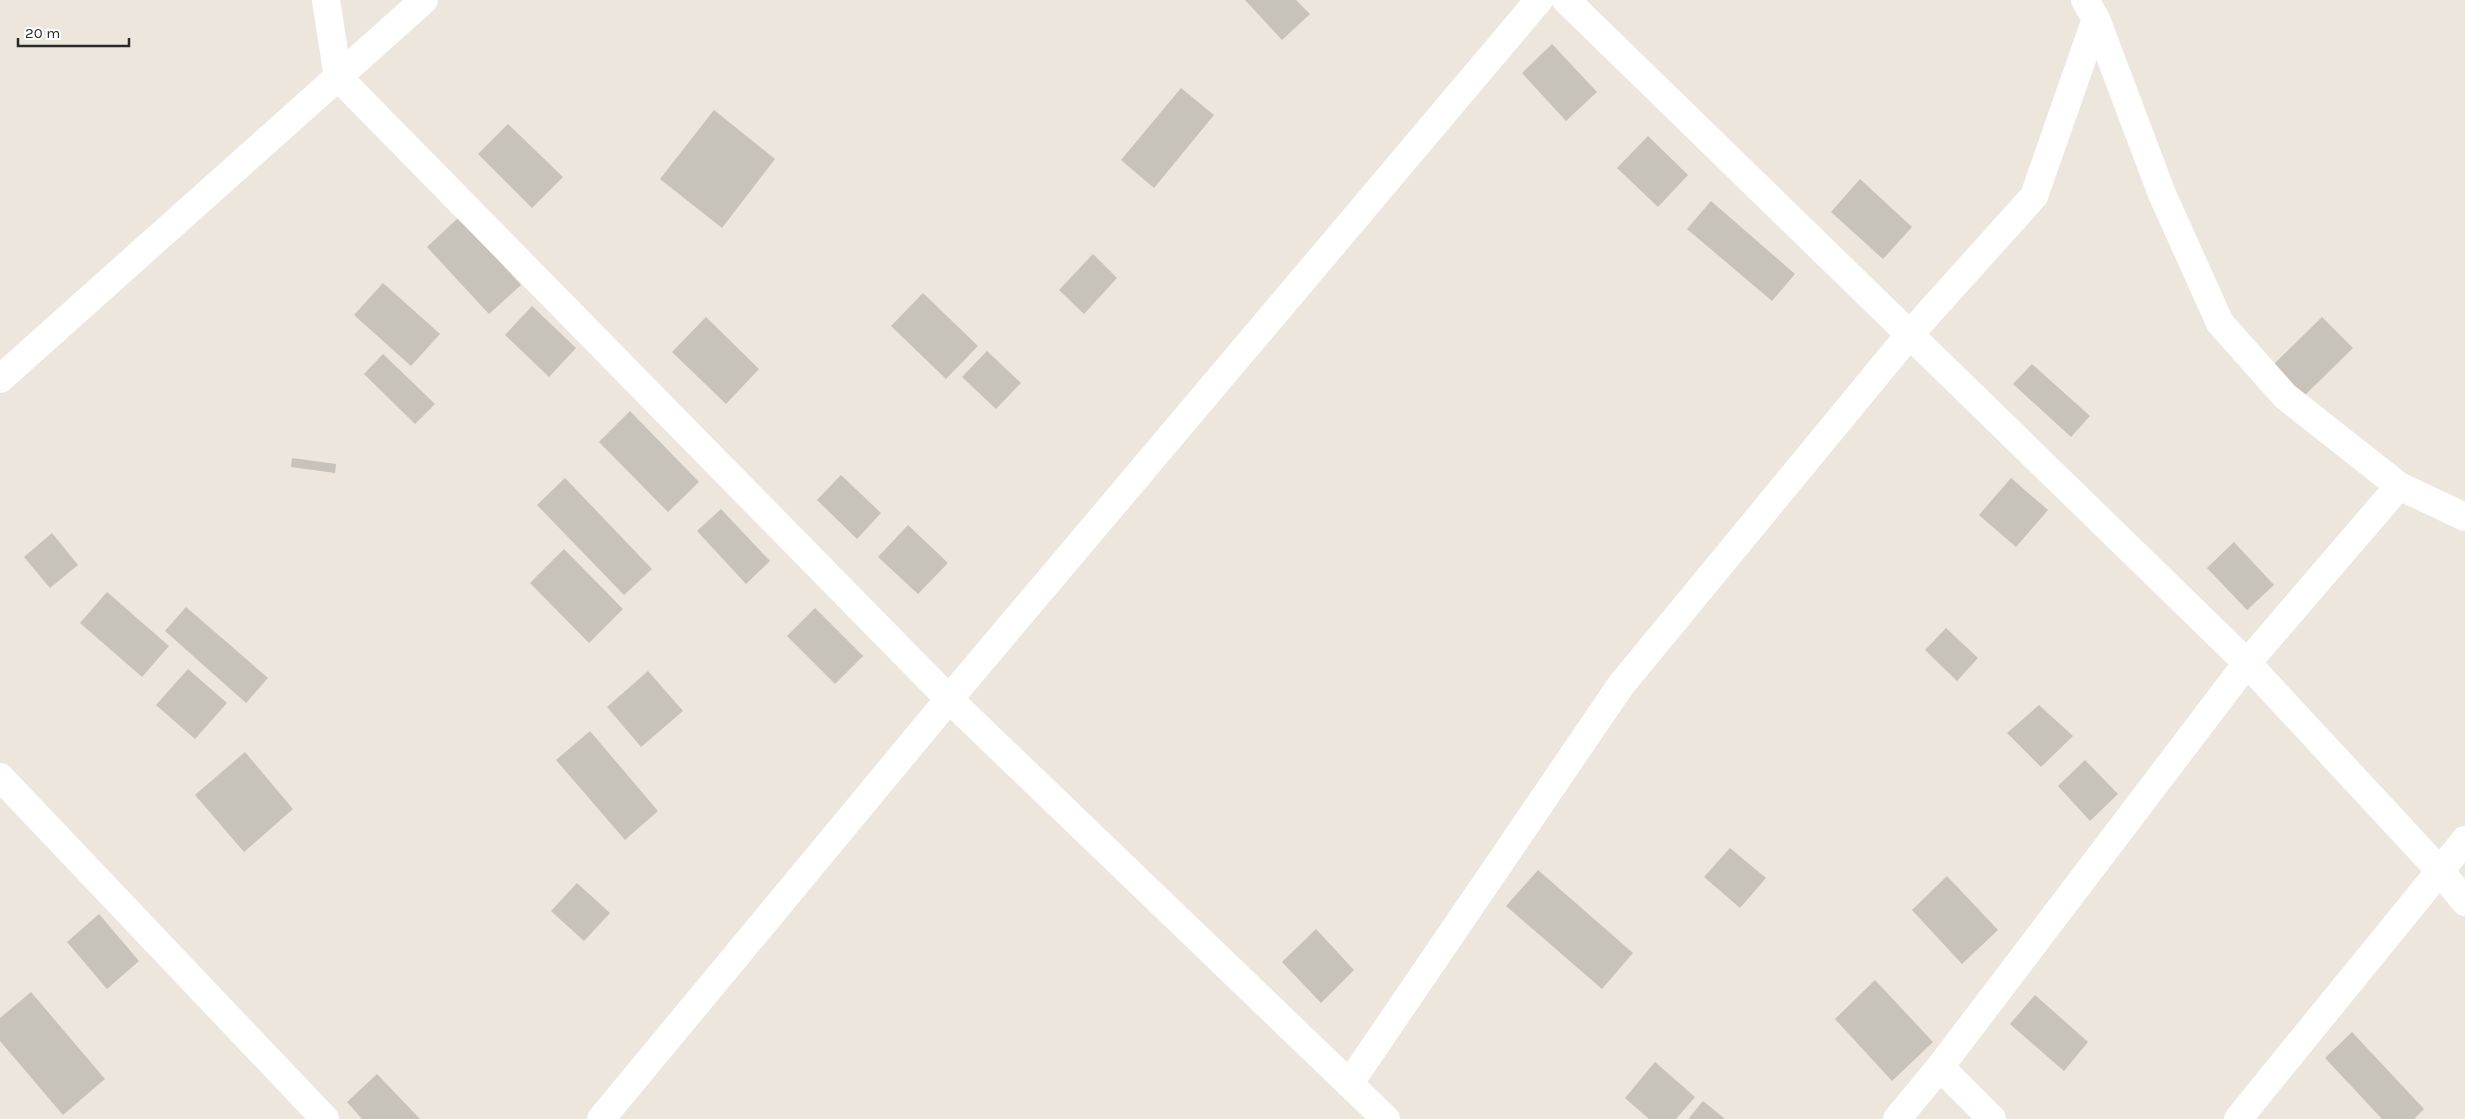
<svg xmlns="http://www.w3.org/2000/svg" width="2465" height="1119" font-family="Karla,sans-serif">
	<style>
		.building { fill: #c7c3bb }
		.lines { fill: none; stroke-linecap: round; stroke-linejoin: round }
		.minor { stroke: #fff; stroke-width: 28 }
	</style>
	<rect width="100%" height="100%" fill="#ece6dc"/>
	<path class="building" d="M 1245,0 L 1296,0 L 1310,14 L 1282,40 Z
		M 1552,44 L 1597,92 L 1566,121 L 1522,73 Z
		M 1181,88 L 1214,115 L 1154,188 L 1121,160 Z
		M 714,110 L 775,159 L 722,228 L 660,179 Z
		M 508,124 L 563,177 L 532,208 L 478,154 Z
		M 1648,136 L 1688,175 L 1658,207 L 1617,168 Z
		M 1860,179 L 1912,227 L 1883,259 L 1831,212 Z
		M 1711,201 L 1795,274 L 1772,301 L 1687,229 Z
		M 459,217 L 521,285 L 489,314 L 427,247 Z
		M 1093,254 L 1117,278 L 1084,314 L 1059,290 Z
		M 383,283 L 440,334 L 411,366 L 354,315 Z
		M 923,293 L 978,346 L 946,379 L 891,326 Z
		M 532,306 L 576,348 L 549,377 L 505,335 Z
		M 706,317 L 759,369 L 726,404 L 672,352 Z
		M 2322,317 L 2353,348 L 2302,398 L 2271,367 Z
		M 987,351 L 1021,383 L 996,409 L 962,377 Z
		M 383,354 L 435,404 L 415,424 L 364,374 Z
		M 2032,364 L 2090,416 L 2071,437 L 2013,384 Z
		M 630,411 L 699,482 L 668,512 L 599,442 Z
		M 292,458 L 336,464 L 335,473 L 291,467 Z
		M 841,475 L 881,513 L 857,539 L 817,500 Z
		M 565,478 L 652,569 L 624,595 L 537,505 Z
		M 2011,478 L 2048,510 L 2016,547 L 1979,515 Z
		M 721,509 L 770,561 L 746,584 L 697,531 Z
		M 908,525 L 948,563 L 918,594 L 878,557 Z
		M 52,533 L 78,565 L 50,588 L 24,557 Z
		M 2234,542 L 2274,585 L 2247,610 L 2207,568 Z
		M 564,549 L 623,609 L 589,643 L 530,583 Z
		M 107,592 L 169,646 L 142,677 L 80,623 Z
		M 186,607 L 268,678 L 246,703 L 165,631 Z
		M 815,608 L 863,656 L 835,684 L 787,636 Z
		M 1946,628 L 1978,658 L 1957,681 L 1925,650 Z
		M 188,669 L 227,703 L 195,739 L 156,705 Z
		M 648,671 L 683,711 L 641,747 L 607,707 Z
		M 2039,705 L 2073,736 L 2041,767 L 2007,733 Z
		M 590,731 L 658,811 L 625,840 L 556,760 Z
		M 245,752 L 293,809 L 244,852 L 195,795 Z
		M 2085,760 L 2118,794 L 2090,821 L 2058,786 Z
		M 1730,848 L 1766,878 L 1740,908 L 1704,877 Z
		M 1538,870 L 1633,953 L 1602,989 L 1506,906 Z
		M 1947,876 L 1998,930 L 1962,964 L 1912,910 Z
		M 577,883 L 610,913 L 584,941 L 551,911 Z
		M 99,914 L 139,961 L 107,989 L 67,942 Z
		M 1316,929 L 1354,970 L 1321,1003 L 1282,962 Z
		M 1875,980 L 1933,1042 L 1892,1081 L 1835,1019 Z
		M 31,992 L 105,1079 L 63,1115 L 0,1041 L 0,1018 Z
		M 2035,995 L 2088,1042 L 2064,1071 L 2010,1024 Z
		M 2352,1032 L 2424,1109 L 2414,1119 L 2382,1119 L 2325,1058 Z
		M 1655,1062 L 1695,1097 L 1676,1119 L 1649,1119 L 1625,1098 Z
		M 377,1074 L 420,1119 L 362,1119 L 347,1102 Z
		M 1703,1101 L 1725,1119 L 1690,1119 L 1689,1118 Z"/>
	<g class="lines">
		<path class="minor" d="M 326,0 L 338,77 L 949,699 L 1386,1119
			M 1566,0 L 2247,663 L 2441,872 L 2465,902
			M 2085,0 L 2096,19 L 2162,194 L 2220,323 L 2285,396 L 2399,486 L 2465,517
			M 0,379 L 424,0
			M 0,777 L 325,1119
			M 1940,1067 L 1992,1119
			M 1349,1084 L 1621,685 L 1910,334 L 2034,196 L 2096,19
			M 601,1119 L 949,699 L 1539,0
			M 1897,1119 L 1940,1067 L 2247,663 L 2399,486
			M 2238,1119 L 2465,840"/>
	</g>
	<path d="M18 38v8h111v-8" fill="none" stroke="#2a2a2a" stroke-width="2.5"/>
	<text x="25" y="38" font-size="15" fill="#2a2a2a" stroke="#ffffff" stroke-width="4" paint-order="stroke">20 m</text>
</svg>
